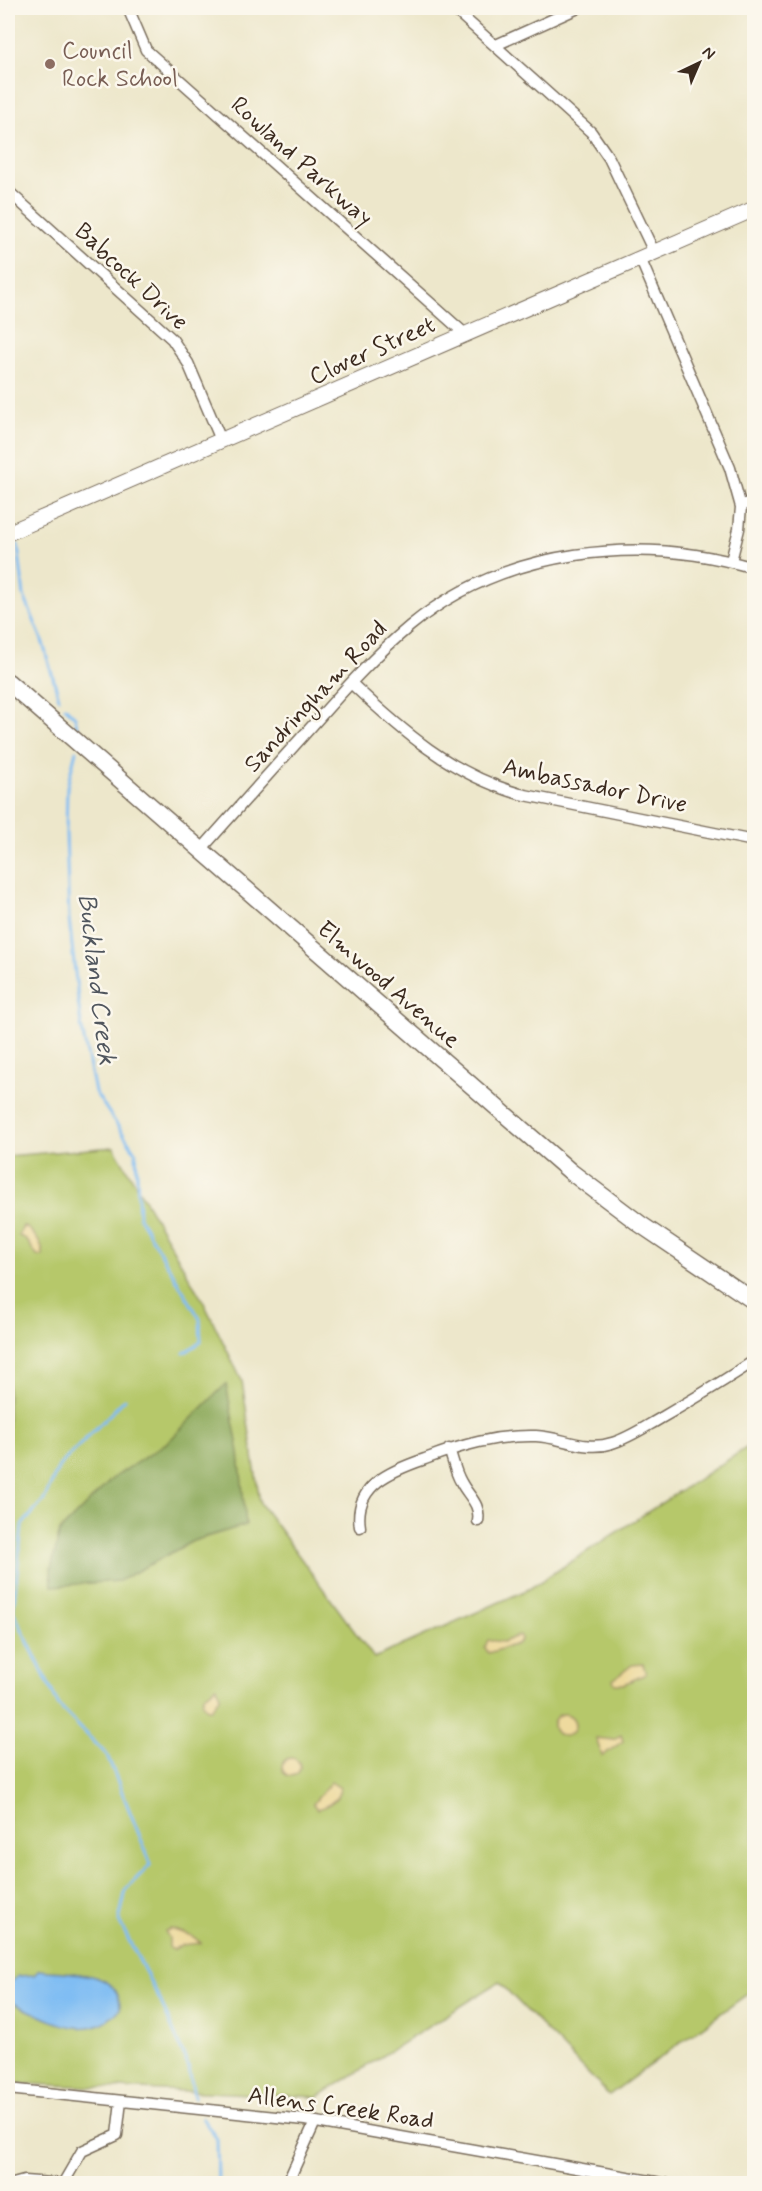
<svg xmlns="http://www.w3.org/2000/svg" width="762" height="2191" font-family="Mynerve,sans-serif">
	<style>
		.green { fill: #b6c86b; stroke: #787944; stroke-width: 1.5 }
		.forest { fill: #90ac5f; stroke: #666b3e; stroke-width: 1.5 }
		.sand { fill: #eeda9e; stroke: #94825e; stroke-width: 1.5 }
		.water { fill: #80bdf3; stroke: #5e7488; stroke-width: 1.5 }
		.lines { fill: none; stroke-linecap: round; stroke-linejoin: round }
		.stream { stroke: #80bdf3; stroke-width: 3 }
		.street-casing { stroke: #796c5b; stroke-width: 13 }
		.secondary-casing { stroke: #796c5b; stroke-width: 17 }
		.primary-casing { stroke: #796c5b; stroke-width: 19 }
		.street { stroke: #fff; stroke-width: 10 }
		.secondary { stroke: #fff; stroke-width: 15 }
		.primary { stroke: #fff; stroke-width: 16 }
		.education-dot { fill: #8d6e63; stroke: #fbf7ec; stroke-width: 2 }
		.labels { text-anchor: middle; stroke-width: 5; stroke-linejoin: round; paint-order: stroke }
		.education-label { font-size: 24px; fill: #785e54; stroke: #fbf7ec; text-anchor: start }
		.street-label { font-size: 24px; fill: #3b2a1e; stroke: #fbf7ec }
		.water-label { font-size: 26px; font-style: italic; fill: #50565e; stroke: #fbf7ec }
	</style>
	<rect width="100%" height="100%" fill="#fbf7ec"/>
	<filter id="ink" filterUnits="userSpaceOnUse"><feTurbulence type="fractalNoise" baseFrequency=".0167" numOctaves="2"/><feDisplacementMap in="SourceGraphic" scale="12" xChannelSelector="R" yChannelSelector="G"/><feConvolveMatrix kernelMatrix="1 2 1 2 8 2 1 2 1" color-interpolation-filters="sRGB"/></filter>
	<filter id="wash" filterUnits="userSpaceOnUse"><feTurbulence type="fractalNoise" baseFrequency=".008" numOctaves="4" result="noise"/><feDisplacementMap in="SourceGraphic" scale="24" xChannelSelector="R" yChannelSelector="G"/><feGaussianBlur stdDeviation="1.35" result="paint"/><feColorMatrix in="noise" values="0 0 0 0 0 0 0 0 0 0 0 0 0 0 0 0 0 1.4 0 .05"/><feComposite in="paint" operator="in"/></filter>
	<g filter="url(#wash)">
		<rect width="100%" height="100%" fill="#ede7cb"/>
		<path class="green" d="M 114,1147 L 204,1303 L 242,1381 L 260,1503 L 374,1658 L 529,1589 L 754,1443 L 754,1989 L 609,2095 L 499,1982 L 318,2097 L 8,2083 L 8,1156 Z"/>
		<path class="forest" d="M 226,1384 L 239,1452 L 246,1525 L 193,1541 L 119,1581 L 52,1586 L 51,1568 L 60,1531 L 113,1478 L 168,1442 Z"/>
		<path class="sand" d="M 23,1226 C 32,1229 44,1246 43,1256 L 37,1256 L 26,1239 L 19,1236 Z
			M 520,1635 L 521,1640 L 517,1644 L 488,1653 L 485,1647 L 488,1640 L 503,1642 Z
			M 643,1664 L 646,1674 L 624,1684 L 615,1684 L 613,1680 L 632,1665 Z
			M 217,1686 L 220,1696 L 211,1709 L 207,1709 L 202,1703 L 204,1696 Z
			M553 1725a11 11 0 1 1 22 0a11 11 0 1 1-22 0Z
			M 621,1735 L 623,1741 L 602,1756 L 596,1738 L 614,1740 Z
			M282 1767a9 9 0 1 1 18 0a9 9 0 1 1-18 0Z
			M 331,1782 L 340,1788 C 339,1800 328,1806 317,1809 L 313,1804 Z
			M 171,1929 L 192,1936 L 201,1943 L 181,1945 L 173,1950 L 169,1948 L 169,1938 L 165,1931 Z"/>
		<path class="water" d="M 39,1970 C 68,1974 122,1969 120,2009 C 87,2048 45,2016 8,2001 L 8,1985 L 18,1976 L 34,1975 Z"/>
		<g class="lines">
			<path class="stream" d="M 18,545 L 24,596 L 42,640 L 59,698
				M 65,707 L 75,717 L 78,731
				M 76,751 L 67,787 L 66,833 L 69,919 L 81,1025 L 95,1092 L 136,1153 L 139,1217 L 200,1319 L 201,1342 L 184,1353
				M 125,1399 L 59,1466 L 44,1500 L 22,1525 L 13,1611 L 59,1706 L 107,1755 L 151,1864 L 126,1889 L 119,1921 L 161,2002 L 189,2068 L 194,2097
				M 202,2118 L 217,2139 L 218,2184"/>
		</g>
	</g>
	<g filter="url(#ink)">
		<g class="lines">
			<defs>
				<path id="street" d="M 128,8 L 146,50 L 464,333
					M 453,8 L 591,132 L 609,158 L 654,252
					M 496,45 L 578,8
					M 8,191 L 172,339 L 188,363 L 221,440
					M 640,258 L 730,468 L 741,507 L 739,529 L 731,561
					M 741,507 L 754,499
					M 351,683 C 402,731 451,774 520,794 L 754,841
					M 200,851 C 237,809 275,767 312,726 C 343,691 374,656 410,626 C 504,548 641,534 754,568
					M 449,1449 C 453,1460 455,1472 461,1482 C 468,1496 481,1504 478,1521
					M 360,1527 C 353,1485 393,1470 425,1459 C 462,1445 495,1435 536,1436 C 562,1437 585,1452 612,1443 C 629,1438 645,1427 661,1418 C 692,1400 724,1381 754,1361
					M 8,2089 L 305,2120 L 667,2184
					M 64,2182 L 82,2151 L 117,2135 L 121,2101
					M 13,2184 L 24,2181 L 65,2184
					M 287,2184 L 315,2122"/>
				<path id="secondary" d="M 8,533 L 754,209"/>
				<path id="primary" d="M 8,682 L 571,1172 L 640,1224 L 754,1301"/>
			</defs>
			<use href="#street" class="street-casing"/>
			<use href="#secondary" class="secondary-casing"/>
			<use href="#primary" class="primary-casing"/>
			<use href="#street" class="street"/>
			<use href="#secondary" class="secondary"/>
			<use href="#primary" class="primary"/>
		</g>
	</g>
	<circle class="education-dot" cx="50" cy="64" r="6"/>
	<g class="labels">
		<g class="education-label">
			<text x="62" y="58">Council<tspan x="62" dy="28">Rock School</tspan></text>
		</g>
		<g class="street-label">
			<text transform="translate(302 161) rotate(42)" y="8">Rowland Parkway</text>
			<text transform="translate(132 276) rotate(43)" y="8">Babcock Drive</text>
			<text transform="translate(372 350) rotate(-24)" y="8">Clover Street</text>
			<text transform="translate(315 696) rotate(-47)" y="8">Sandringham Road</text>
			<text transform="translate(595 785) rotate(12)" y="8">Ambassador Drive</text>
			<text transform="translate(389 984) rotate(41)" y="8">Elmwood Avenue</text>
			<text transform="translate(341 2107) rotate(8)" y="8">Allens Creek Road</text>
		</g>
		<g class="water-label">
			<text transform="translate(98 979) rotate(83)" y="9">Buckland Creek</text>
		</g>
	</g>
	<rect width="762" height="2191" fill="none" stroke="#fbf7ec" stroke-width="30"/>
	<g transform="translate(699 63) rotate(44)" stroke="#fbf7ec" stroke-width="4.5" paint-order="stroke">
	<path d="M0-4.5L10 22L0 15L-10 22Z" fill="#3b2a1e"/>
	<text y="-9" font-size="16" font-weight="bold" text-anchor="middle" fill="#3b2a1e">N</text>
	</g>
</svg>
